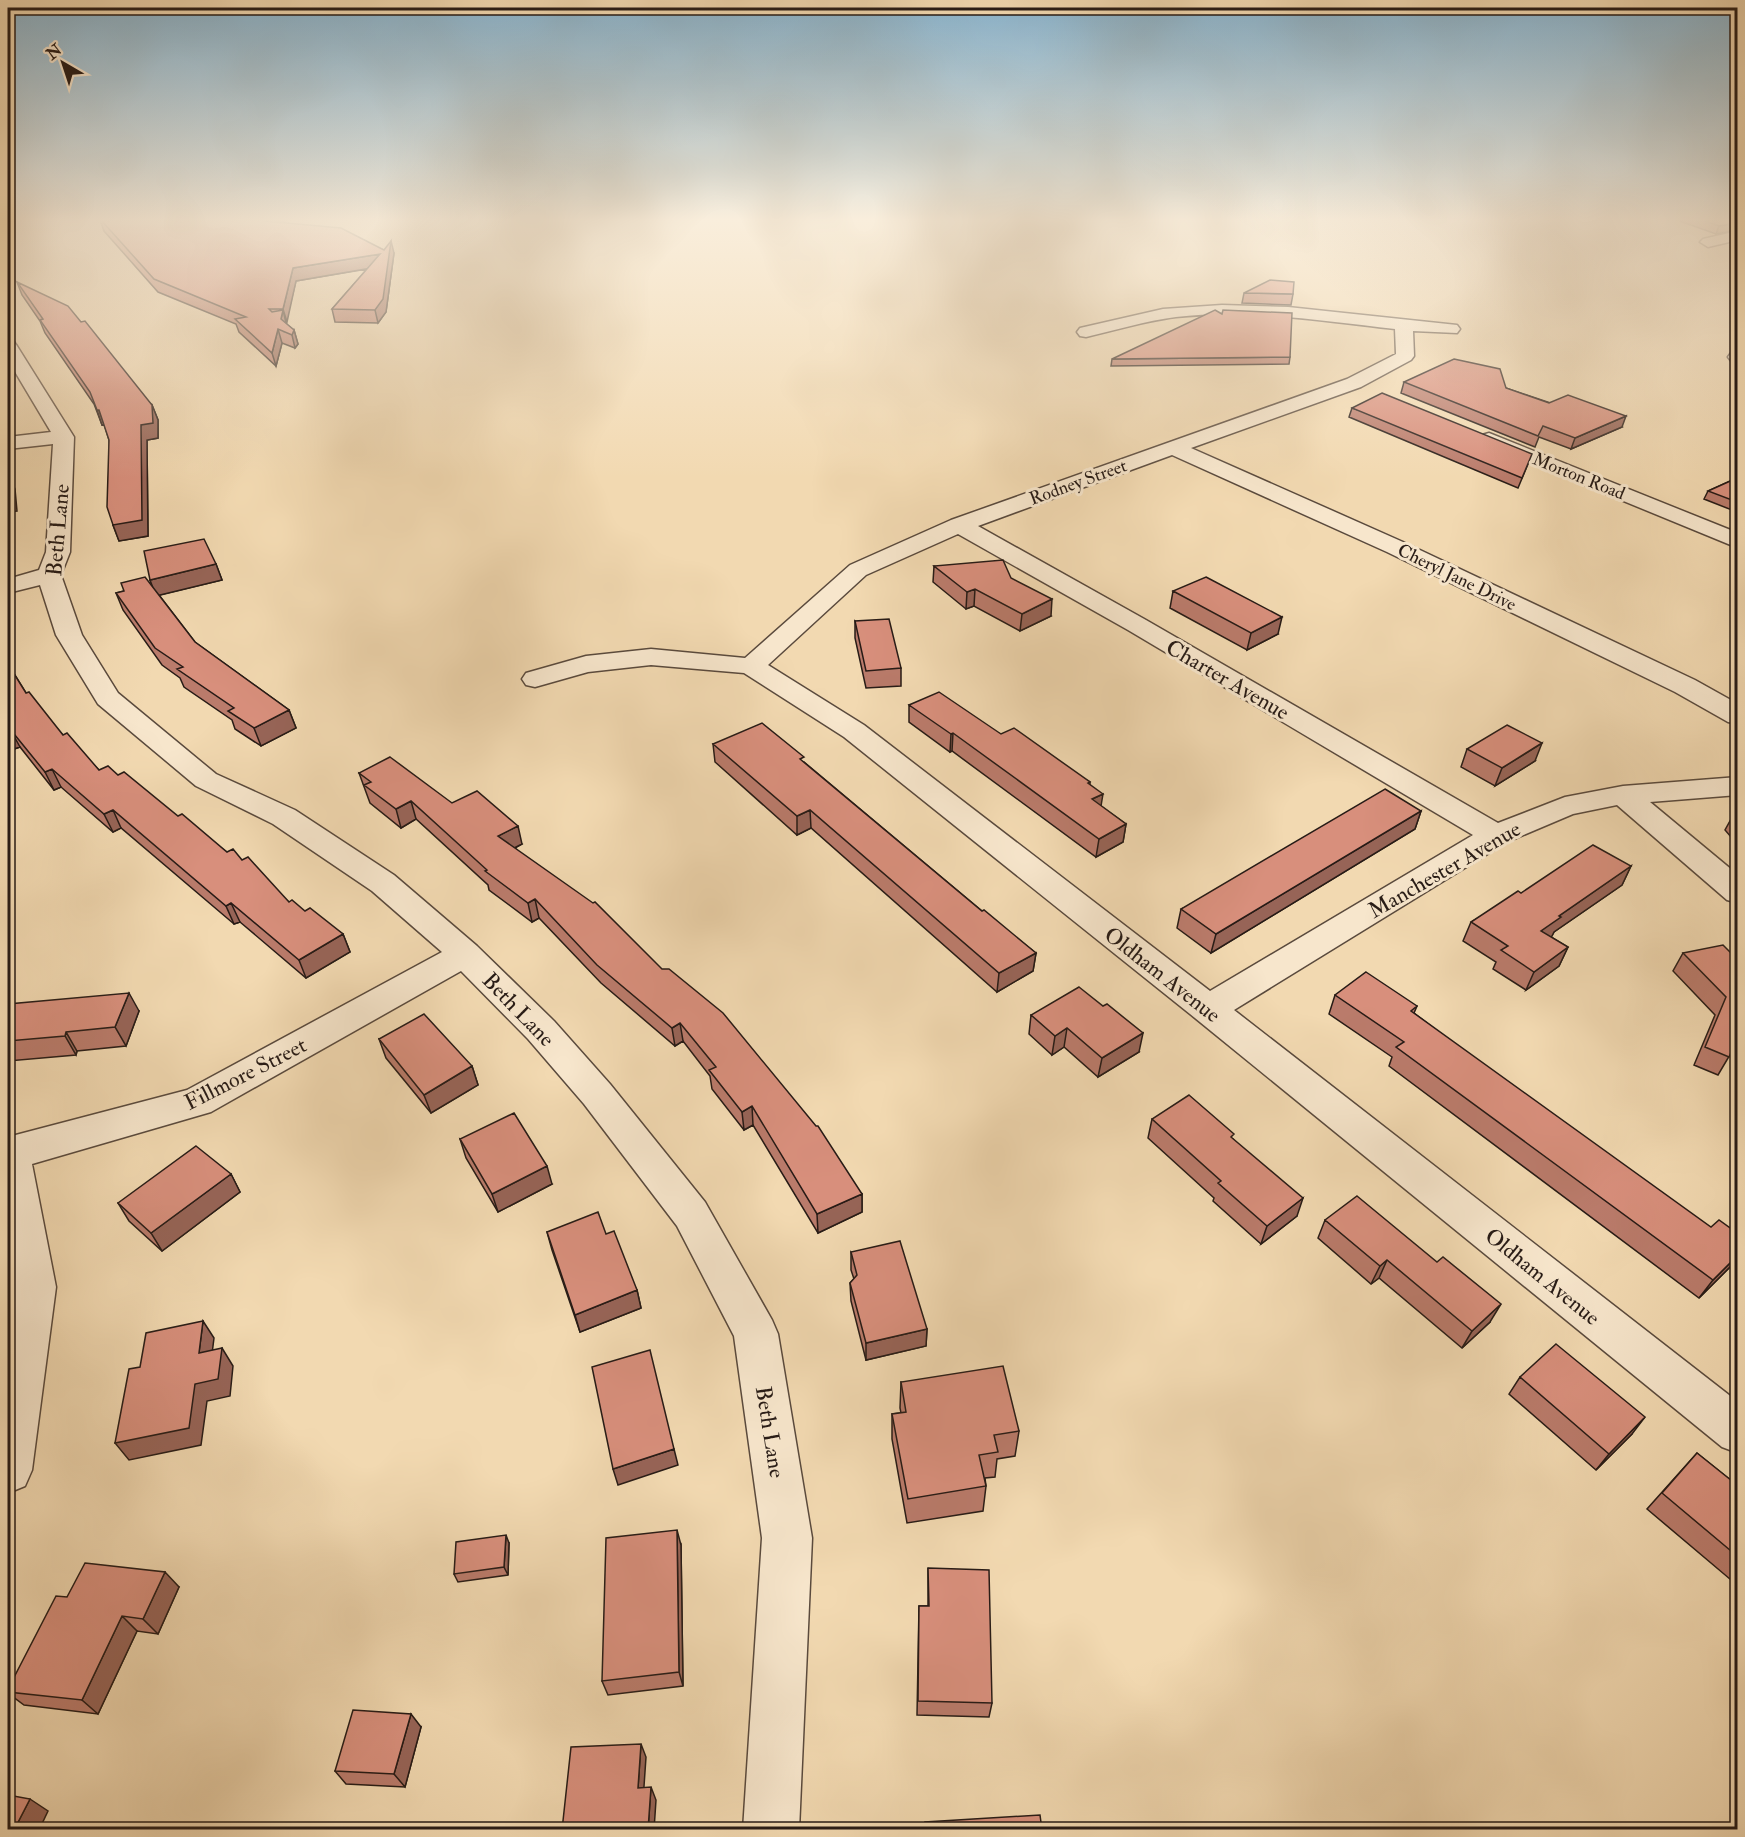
<svg xmlns="http://www.w3.org/2000/svg" width="1745" height="1837" font-family="'IM FELL Double Pica',serif">
	<style>
		.lines { fill: none; stroke-linecap: round; stroke-linejoin: round }
		.minor-casing { stroke: #5a4a3d; stroke-width: 3 }
		.minor { fill: #f7e6cc; fill-rule: evenodd }
		.wall { fill: #ba7b6b; stroke: #271b16; stroke-width: 1.5 }
		.shaded-wall { fill: #976457; stroke: #271b16; stroke-width: 1.5 }
		.building { fill: #d88f7c; stroke: #271b16; stroke-width: 1.5 }
		.labels { text-anchor: middle; stroke-width: 6; stroke-linejoin: round; paint-order: stroke }
		.far-street-label { font-size: 18px; fill: #271b16; stroke: #f7e6cc }
		.street-label { font-size: 22px; fill: #271b16; stroke: #f7e6cc }
	</style>
	<rect width="100%" height="100%" fill="#f2d9b1"/>
	<filter id="stains"><feTurbulence type="fractalNoise" baseFrequency=".00333" numOctaves="4"/><feColorMatrix values="0 0 0 0 .2 0 0 0 0 .09 0 0 0 0 .02 0 0 0 .5 -.17"/></filter>
	<radialGradient id="worn" r=".72"><stop offset=".6" stop-color="#630" stop-opacity="0"/><stop offset="1" stop-color="#630" stop-opacity=".3"/></radialGradient>
	<g class="lines">
		<defs>
			<path id="minor" d="M 1738,231 L 1738,240 L 1708,247 L 1700,242 L 1703,239 Z
				M 1222,305 L 1288,307 L 1457,325 L 1460,329 L 1457,333 L 1413,331 L 1414,356 L 1411,360 L 1361,387 L 1191,448 L 1403,542 L 1695,680 L 1738,704 L 1738,724 L 1728,722 L 1675,692 L 1387,552 L 1172,455 L 978,526 L 1146,620 L 1498,823 L 1565,797 L 1623,786 L 1738,777 L 1738,795 L 1650,802 L 1738,875 L 1738,903 L 1727,900 L 1617,805 L 1573,814 L 1507,842 L 1234,1010 L 1738,1402 L 1738,1453 L 1722,1447 L 1195,1018 L 844,737 L 744,673 L 651,665 L 588,672 L 535,687 L 526,685 L 522,679 L 526,673 L 586,656 L 651,649 L 745,658 L 850,565 L 951,520 L 1347,379 L 1396,354 L 1395,329 C 1323,321 1249,309 1176,317 C 1145,321 1116,330 1086,337 L 1080,336 L 1077,332 L 1080,328 L 1163,309 ZM 958,534 L 1128,630 L 1473,835 L 1210,991 L 864,725 L 768,665 L 866,575 Z
				M 8,341 L 14,342 L 17,346 L 74,437 L 70,552 L 61,575 L 82,635 L 118,693 L 216,774 L 295,810 L 394,875 L 477,946 L 554,1021 L 610,1084 L 705,1202 L 772,1320 L 778,1334 L 812,1538 L 799,1830 L 743,1830 L 762,1538 L 734,1336 L 677,1226 L 584,1104 L 528,1039 L 461,971 L 211,1112 L 32,1164 L 56,1287 L 32,1470 L 25,1486 L 8,1493 L 8,1325 L 14,1287 L 8,1252 L 8,1137 L 187,1090 L 442,952 L 372,891 L 273,824 L 196,786 L 98,704 L 56,635 L 40,585 L 8,593 L 8,579 L 39,570 L 46,552 L 53,444 L 8,449 L 8,437 L 51,432 L 8,360 Z
				M 1738,352 L 1738,363 L 1732,362 L 1728,357 L 1731,353 Z
				M 1489,433 L 1738,533 L 1738,548 L 1482,443 L 1479,439 L 1482,435 Z"/>
		</defs>
		<use href="#minor" class="minor-casing"/>
		<use href="#minor" class="minor"/>
	</g>
	<path class="wall" d="M 100,220 L 286,220 L 283,223 L 384,250 L 394,253 L 386,312 L 378,323 L 335,322 L 332,309 L 367,269 L 296,281 L 286,322 L 286,324 L 294,330 L 298,344 L 295,348 L 282,343 L 276,366 L 239,332 L 236,324 L 158,292 L 104,231 Z
		M 1677,220 L 1737,220 L 1716,234 Z
		M 17,282 L 152,405 L 158,420 L 158,438 L 147,440 L 148,536 L 119,541 L 113,525 L 109,440 L 104,424 L 102,425 L 94,404 L 45,333 L 40,321 L 22,295 Z
		M 1244,293 L 1293,294 L 1291,305 L 1242,303 Z
		M 1290,357 L 1289,364 L 1111,366 L 1112,359 Z
		M 1404,382 L 1506,388 L 1622,427 L 1571,449 L 1539,437 L 1535,447 L 1401,393 Z
		M 1352,408 L 1528,464 L 1518,488 L 1349,417 Z
		M 1737,478 L 1737,512 L 1704,499 L 1708,491 Z
		M 216,564 L 222,580 L 159,595 L 195,642 L 289,710 L 296,728 L 261,746 L 235,729 L 232,720 L 184,687 L 180,678 L 162,665 L 123,610 L 116,593 L 124,591 L 153,588 L 150,580 Z
		M 934,566 L 1051,616 L 1020,631 L 974,606 L 966,609 L 933,582 Z
		M 1173,591 L 1278,634 L 1247,650 L 1170,608 Z
		M 855,621 L 901,668 L 901,686 L 866,688 L 855,638 Z
		M 8,664 L 26,693 L 63,735 L 99,770 L 118,775 L 227,852 L 242,860 L 289,902 L 343,934 L 350,952 L 306,978 L 240,922 L 234,924 L 121,828 L 113,832 L 61,787 L 54,790 L 20,747 L 14,749 L 8,740 Z
		M 909,705 L 1001,734 L 1090,782 L 1090,785 L 1101,806 L 1126,824 L 1123,842 L 1096,857 L 952,751 L 950,752 L 909,722 Z
		M 713,744 L 804,762 L 982,911 L 1036,953 L 1033,971 L 997,992 L 811,828 L 797,835 L 715,762 Z
		M 1467,749 L 1535,761 L 1495,786 L 1461,767 Z
		M 359,773 L 452,803 L 522,844 L 515,848 L 862,1194 L 862,1212 L 818,1233 L 753,1125 L 744,1130 L 712,1089 L 710,1076 L 683,1041 L 675,1046 L 601,983 L 539,918 L 532,922 L 489,890 L 488,885 L 416,819 L 401,828 L 370,803 Z
		M 1421,811 L 1415,829 L 1211,953 L 1177,928 L 1181,909 Z
		M 1735,812 L 1737,812 L 1737,844 L 1725,830 Z
		M 1631,866 L 1622,885 L 1554,932 L 1551,937 L 1568,947 L 1559,966 L 1526,990 L 1493,969 L 1496,962 L 1463,941 L 1471,922 L 1521,893 Z
		M 1683,953 L 1737,959 L 1737,1059 L 1731,1053 L 1718,1075 L 1694,1065 L 1715,1015 L 1673,971 Z
		M 1335,995 L 1417,1006 L 1414,1013 L 1737,1260 L 1699,1298 L 1389,1066 L 1392,1057 L 1329,1014 Z
		M 8,1004 L 139,1011 L 126,1046 L 77,1051 L 76,1055 L 8,1061 Z
		M 1031,1015 L 1139,1052 L 1098,1077 L 1064,1047 L 1052,1055 L 1029,1034 Z
		M 379,1039 L 472,1066 L 478,1085 L 431,1113 L 386,1058 Z
		M 1152,1119 L 1233,1139 L 1297,1216 L 1261,1244 L 1213,1201 L 1214,1198 L 1148,1138 Z
		M 460,1139 L 552,1184 L 498,1212 L 466,1158 Z
		M 231,1174 L 240,1192 L 162,1251 L 129,1221 L 118,1203 Z
		M 1325,1220 L 1490,1322 L 1462,1348 L 1379,1278 L 1371,1284 L 1318,1238 Z
		M 547,1232 L 606,1234 L 637,1290 L 641,1308 L 580,1332 L 552,1250 Z
		M 851,1252 L 927,1329 L 926,1346 L 866,1360 L 851,1301 L 850,1283 L 854,1279 L 851,1270 Z
		M 1520,1377 L 1632,1434 L 1596,1470 L 1509,1394 Z
		M 901,1382 L 1019,1431 L 1015,1456 L 997,1459 L 995,1477 L 985,1478 L 986,1486 L 983,1511 L 907,1523 L 892,1439 L 892,1414 L 901,1413 L 900,1408 Z
		M 1697,1453 L 1737,1485 L 1737,1585 L 1647,1509 Z
		M 509,1543 L 508,1575 L 458,1582 L 454,1574 Z
		M 681,1545 L 683,1686 L 608,1695 L 602,1681 Z
		M 928,1568 L 992,1703 L 989,1717 L 917,1715 L 919,1606 L 928,1606 Z
		M 179,1587 L 158,1634 L 137,1631 L 98,1714 L 24,1705 L 8,1693 L 8,1689 L 67,1597 Z
		M 421,1727 L 405,1787 L 346,1784 L 335,1771 Z"/>
	<path class="shaded-wall" d="M 267,220 L 286,220 L 269,233 L 265,221 Z
		M 1737,223 L 1737,230 L 1716,234 L 1719,226 Z
		M 391,241 L 394,253 L 386,312 L 378,323 L 375,310 Z
		M 380,254 L 383,266 L 296,281 L 287,322 L 283,309 L 293,268 Z
		M 283,310 L 286,323 L 284,332 L 281,319 Z
		M 278,329 L 282,343 L 276,366 L 272,353 Z
		M 294,330 L 298,344 L 295,348 L 292,335 Z
		M 152,405 L 158,420 L 158,438 L 147,440 L 148,536 L 119,541 L 113,525 L 141,425 Z
		M 97,410 L 99,410 L 104,424 L 102,425 Z
		M 1626,416 L 1622,427 L 1571,449 L 1575,438 Z
		M 8,445 L 12,455 L 9,476 L 15,489 L 17,511 L 8,512 Z
		M 216,564 L 222,580 L 156,596 L 150,580 Z
		M 975,589 L 974,606 L 966,609 L 967,592 Z
		M 1052,599 L 1051,616 L 1020,631 L 1022,614 Z
		M 1282,617 L 1278,634 L 1247,650 L 1251,633 Z
		M 289,710 L 296,728 L 261,746 L 254,728 Z
		M 10,729 L 20,747 L 14,749 L 8,737 L 8,730 Z
		M 953,733 L 952,751 L 950,752 L 951,734 Z
		M 1542,743 L 1535,761 L 1495,786 L 1502,768 Z
		M 52,769 L 61,787 L 54,790 L 45,772 Z
		M 1103,794 L 1100,812 L 1092,799 Z
		M 411,801 L 416,819 L 401,828 L 396,809 Z
		M 113,810 L 121,828 L 113,832 L 104,814 Z
		M 810,810 L 811,828 L 797,835 L 797,816 Z
		M 1421,811 L 1415,829 L 1211,953 L 1216,934 Z
		M 1126,824 L 1123,842 L 1096,857 L 1099,839 Z
		M 518,826 L 522,844 L 502,854 L 498,836 Z
		M 1631,866 L 1622,885 L 1554,932 L 1552,936 L 1533,949 L 1541,931 L 1559,916 Z
		M 535,899 L 539,918 L 532,922 L 528,903 Z
		M 231,903 L 240,922 L 234,924 L 226,906 Z
		M 343,934 L 350,952 L 306,978 L 299,960 Z
		M 1568,947 L 1559,966 L 1526,990 L 1534,972 Z
		M 1036,953 L 1033,971 L 997,992 L 999,973 Z
		M 129,993 L 139,1011 L 126,1046 L 115,1027 Z
		M 680,1023 L 683,1041 L 675,1046 L 672,1028 Z
		M 1067,1028 L 1064,1047 L 1052,1055 L 1055,1036 Z
		M 66,1032 L 77,1051 L 76,1055 L 65,1036 Z
		M 1143,1033 L 1139,1052 L 1098,1077 L 1102,1058 Z
		M 472,1066 L 478,1085 L 431,1113 L 424,1095 Z
		M 752,1106 L 753,1125 L 744,1130 L 742,1112 Z
		M 547,1166 L 552,1184 L 498,1212 L 492,1194 Z
		M 231,1174 L 240,1192 L 162,1251 L 151,1233 Z
		M 862,1194 L 862,1212 L 818,1233 L 817,1214 Z
		M 1303,1198 L 1297,1216 L 1261,1244 L 1267,1226 Z
		M 1737,1256 L 1737,1260 L 1699,1298 L 1713,1280 Z
		M 1387,1260 L 1379,1278 L 1371,1284 L 1380,1266 Z
		M 637,1290 L 641,1308 L 580,1332 L 575,1315 Z
		M 1501,1304 L 1490,1322 L 1462,1348 L 1472,1331 Z
		M 203,1321 L 214,1338 L 210,1370 L 199,1353 Z
		M 927,1329 L 926,1346 L 866,1360 L 866,1343 Z
		M 222,1348 L 233,1366 L 230,1396 L 207,1401 L 201,1445 L 129,1460 L 115,1443 L 195,1384 Z
		M 1645,1417 L 1632,1434 L 1596,1470 L 1609,1454 Z
		M 674,1449 L 678,1465 L 618,1485 L 613,1469 Z
		M 677,1530 L 681,1545 L 683,1686 L 679,1672 Z
		M 506,1535 L 509,1543 L 508,1575 L 504,1567 Z
		M 165,1572 L 179,1587 L 158,1634 L 143,1619 Z
		M 122,1616 L 137,1631 L 98,1714 L 82,1700 Z
		M 411,1714 L 421,1727 L 405,1787 L 394,1774 Z
		M 641,1744 L 646,1757 L 643,1801 L 638,1788 Z
		M 651,1787 L 656,1800 L 654,1830 L 648,1830 Z
		M 30,1799 L 48,1811 L 39,1830 L 14,1830 Z"/>
	<path class="building" d="M 101,220 L 267,220 L 265,221 L 341,228 L 384,250 L 391,241 L 383,299 L 375,310 L 332,309 L 380,254 L 293,268 L 283,309 L 269,309 L 272,312 L 283,310 L 281,319 L 294,330 L 292,335 L 278,329 L 272,353 L 235,319 L 246,317 L 154,279 Z
		M 1702,220 L 1737,220 L 1737,223 L 1719,226 Z
		M 1270,280 L 1294,282 L 1293,294 L 1244,293 Z
		M 17,282 L 68,306 L 81,322 L 85,321 L 152,405 L 153,423 L 141,425 L 142,520 L 113,525 L 107,507 L 109,440 L 99,410 L 97,410 L 90,392 L 40,320 L 43,319 Z
		M 1215,310 L 1222,314 L 1223,310 L 1292,313 L 1290,357 L 1112,359 Z
		M 1454,359 L 1500,369 L 1506,388 L 1549,403 L 1568,395 L 1626,416 L 1575,438 L 1543,426 L 1538,436 L 1404,382 Z
		M 1382,393 L 1532,454 L 1522,478 L 1352,408 Z
		M 8,475 L 11,496 L 8,497 Z
		M 1737,478 L 1737,502 L 1708,491 Z
		M 204,539 L 216,564 L 150,580 L 144,551 Z
		M 1003,560 L 1011,578 L 1052,599 L 1022,614 L 975,589 L 967,592 L 934,566 Z
		M 145,577 L 195,642 L 289,710 L 254,728 L 228,711 L 234,708 L 177,669 L 183,667 L 155,648 L 116,593 L 124,591 L 121,583 Z
		M 1206,577 L 1282,617 L 1251,633 L 1173,591 Z
		M 889,619 L 901,668 L 866,671 L 855,621 Z
		M 8,664 L 26,693 L 29,692 L 63,735 L 67,733 L 99,770 L 108,766 L 118,775 L 124,772 L 178,816 L 182,814 L 227,852 L 233,849 L 242,860 L 248,857 L 289,902 L 292,900 L 305,911 L 310,908 L 343,934 L 299,960 L 231,903 L 226,906 L 113,810 L 104,814 L 52,769 L 45,772 L 10,729 L 8,730 Z
		M 939,692 L 1001,734 L 1014,728 L 1090,782 L 1088,783 L 1103,794 L 1092,799 L 1126,824 L 1099,839 L 953,733 L 951,734 L 909,705 Z
		M 762,723 L 804,757 L 800,759 L 982,911 L 984,910 L 1036,953 L 999,973 L 810,810 L 797,816 L 713,744 Z
		M 1507,725 L 1542,743 L 1502,768 L 1467,749 Z
		M 390,757 L 452,803 L 477,791 L 518,826 L 498,836 L 593,903 L 595,902 L 662,969 L 669,969 L 723,1013 L 816,1126 L 818,1126 L 862,1194 L 817,1214 L 752,1106 L 742,1112 L 709,1070 L 716,1067 L 680,1023 L 672,1028 L 597,965 L 535,899 L 528,903 L 485,871 L 487,870 L 411,801 L 396,809 L 364,785 L 371,782 L 359,773 Z
		M 1385,789 L 1421,811 L 1216,934 L 1181,909 Z
		M 1593,845 L 1631,866 L 1559,916 L 1561,917 L 1541,931 L 1568,947 L 1534,972 L 1501,950 L 1508,946 L 1471,922 L 1518,891 L 1521,893 Z
		M 1723,945 L 1737,959 L 1737,1039 L 1729,1057 L 1705,1047 L 1726,997 L 1683,953 Z
		M 1366,972 L 1417,1006 L 1411,1011 L 1711,1227 L 1719,1220 L 1737,1233 L 1737,1256 L 1713,1280 L 1396,1047 L 1404,1042 L 1335,995 Z
		M 1079,987 L 1103,1006 L 1107,1004 L 1143,1033 L 1102,1058 L 1067,1028 L 1055,1036 L 1031,1015 Z
		M 129,993 L 115,1027 L 66,1032 L 65,1036 L 8,1041 L 8,1004 Z
		M 424,1014 L 472,1066 L 424,1095 L 379,1039 Z
		M 1189,1095 L 1234,1134 L 1231,1137 L 1303,1198 L 1267,1226 L 1218,1183 L 1221,1181 L 1152,1119 Z
		M 514,1113 L 547,1166 L 492,1194 L 460,1139 Z
		M 196,1146 L 231,1174 L 151,1233 L 118,1203 Z
		M 1357,1196 L 1437,1262 L 1443,1257 L 1501,1304 L 1472,1331 L 1387,1260 L 1380,1266 L 1325,1220 Z
		M 598,1212 L 606,1234 L 614,1231 L 637,1290 L 575,1315 L 547,1232 Z
		M 900,1241 L 927,1329 L 866,1343 L 850,1283 L 857,1275 L 851,1252 Z
		M 203,1321 L 199,1353 L 222,1348 L 218,1379 L 195,1384 L 189,1428 L 115,1443 L 129,1369 L 140,1367 L 146,1333 Z
		M 1556,1344 L 1645,1417 L 1609,1454 L 1520,1377 Z
		M 650,1350 L 674,1449 L 613,1469 L 592,1367 Z
		M 1003,1366 L 1019,1431 L 994,1435 L 998,1452 L 979,1455 L 986,1486 L 908,1499 L 892,1414 L 906,1412 L 901,1382 Z
		M 1697,1453 L 1737,1485 L 1737,1556 L 1662,1493 Z
		M 677,1530 L 679,1672 L 602,1681 L 606,1538 Z
		M 506,1535 L 504,1567 L 454,1574 L 456,1542 Z
		M 85,1563 L 165,1572 L 143,1619 L 122,1616 L 82,1700 L 8,1692 L 8,1689 L 56,1596 L 67,1597 Z
		M 928,1568 L 989,1570 L 992,1703 L 918,1701 L 919,1606 L 929,1606 Z
		M 353,1710 L 411,1714 L 394,1774 L 335,1771 Z
		M 641,1744 L 638,1788 L 651,1787 L 648,1830 L 562,1830 L 571,1747 Z
		M 8,1795 L 30,1799 L 14,1830 L 8,1830 Z
		M 1040,1815 L 1042,1830 L 926,1830 L 925,1822 Z"/>
	<linearGradient id="sky" x2="0" y2="1"><stop stop-color="#89b6d2"/><stop offset="0.46" stop-color="#f9eedc"/><stop offset="1" stop-color="#f9eedc" stop-opacity="0"/></linearGradient>
	<rect width="1745" height="478" fill="url(#sky)"/>
	<g class="labels">
		<g class="far-street-label">
			<text transform="translate(1579 476) rotate(22)" y="6">Morton Road</text>
			<text transform="translate(1078 482) rotate(-20)" y="6">Rodney Street</text>
			<text transform="translate(1457 577) rotate(26)" y="6">Cheryl Jane Drive</text>
		</g>
		<g class="street-label">
			<text transform="translate(57 530) rotate(-85)" y="8">Beth Lane</text>
			<text transform="translate(1228 679) rotate(30)" y="8">Charter Avenue</text>
			<text transform="translate(1444 869) rotate(-30)" y="8">Manchester Avenue</text>
			<text transform="translate(1163 974) rotate(38)" y="8">Oldham Avenue</text>
			<text transform="translate(519 1009) rotate(46)" y="8">Beth Lane</text>
			<text transform="translate(245 1073) rotate(-27)" y="8">Fillmore Street</text>
			<text transform="translate(1543 1276) rotate(39)" y="8">Oldham Avenue</text>
			<text transform="translate(771 1432) rotate(81)" y="8">Beth Lane</text>
		</g>
	</g>
	<rect width="1745" height="1837" fill="none" stroke="#f2d9b1" stroke-width="30"/>
	<rect x="9" y="9" width="1727" height="1819" fill="none" stroke="#271b16" stroke-width="3"/>
	<rect x="15" y="15" width="1715" height="1807" fill="none" stroke="#271b16" stroke-width="1.5"/>
	<g transform="translate(63 63) rotate(321)" stroke="#f7e6cc" stroke-width="4.5" paint-order="stroke">
	<path d="M0-4.5L10 22L0 15L-10 22Z" fill="#271b16"/>
	<text y="-9" font-size="16" font-weight="bold" text-anchor="middle" fill="#271b16">N</text>
	</g>
	<rect width="100%" height="100%" filter="url(#stains)"/>
	<rect width="100%" height="100%" fill="url(#worn)"/>
</svg>
